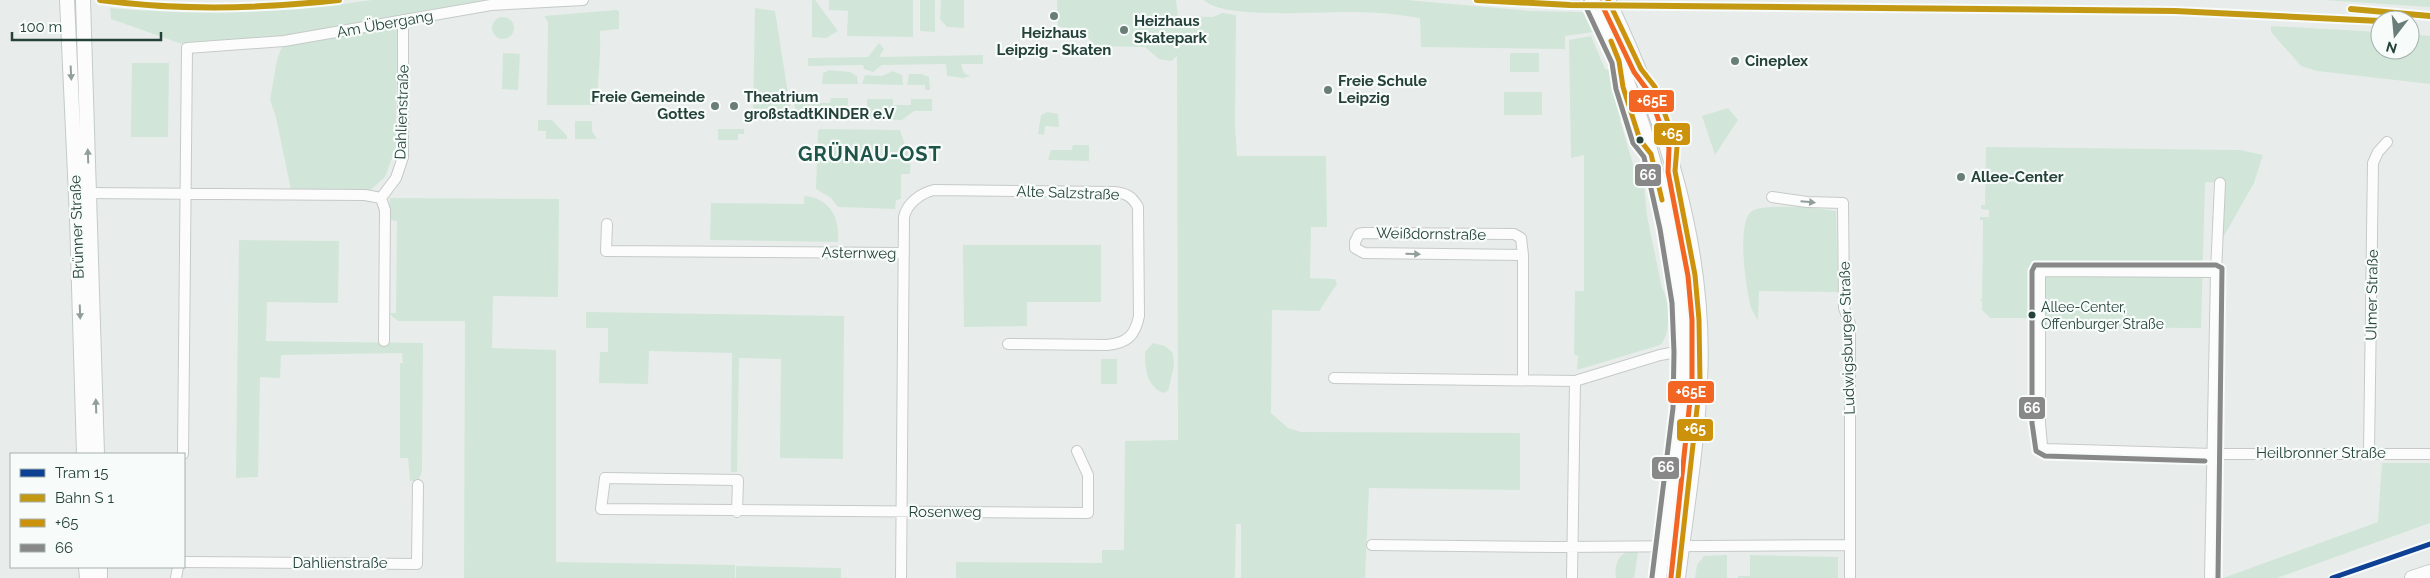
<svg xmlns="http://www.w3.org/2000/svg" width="2430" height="578" font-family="Raleway,sans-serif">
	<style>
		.green { fill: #d1e6d8 }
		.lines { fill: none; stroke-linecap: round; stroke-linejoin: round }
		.minor-casing { stroke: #c5cac8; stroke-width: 12 }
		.secondary-casing { stroke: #c3cbc8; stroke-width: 16 }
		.minor { stroke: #fcfcfc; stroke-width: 10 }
		.secondary { stroke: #fcfcfc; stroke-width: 14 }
		.bus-1-casing { stroke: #f7fbf9; stroke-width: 9 }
		.bus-2-casing { stroke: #f7fbf9; stroke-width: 9 }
		.bus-3-casing { stroke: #f7fbf9; stroke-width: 9 }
		.bus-1 { stroke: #cd920c; stroke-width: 5 }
		.bus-2 { stroke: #888; stroke-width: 5 }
		.bus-3 { stroke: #f26522; stroke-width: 5 }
		.rail-1-casing { stroke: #f7fbf9; stroke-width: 10 }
		.rail-1 { stroke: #c39914; stroke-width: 6 }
		.tram-1-casing { stroke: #f7fbf9; stroke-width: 9 }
		.tram-1 { stroke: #0e4094; stroke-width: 5 }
		.oneway { fill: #909f9b }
		.poi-dot { fill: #697e78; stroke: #f7fbf9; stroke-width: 2 }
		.bus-dot { fill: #24423a; stroke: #f7fbf9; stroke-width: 2 }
		.labels { text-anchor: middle; stroke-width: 4.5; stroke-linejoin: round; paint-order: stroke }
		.bus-label { font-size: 14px; fill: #24423a; stroke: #f7fbf9; text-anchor: start }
		.poi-label { font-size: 15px; font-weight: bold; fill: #24423a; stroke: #f7fbf9; text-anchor: start }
		.street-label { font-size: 15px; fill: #24423a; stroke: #f7fbf9 }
		.district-label { font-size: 20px; font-weight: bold; letter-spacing: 1px; fill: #1f5548; stroke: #f7fbf9 }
		.line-badge { stroke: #f7fbf9; stroke-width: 2 }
		.badge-label { font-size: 14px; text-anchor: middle; font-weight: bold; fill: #fff }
	</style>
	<rect width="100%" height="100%" fill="#e8edeb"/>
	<path class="green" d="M 372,0 L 498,0 L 291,36 L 187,42 L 182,44 L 111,19 L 110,8 C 198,16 284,13 372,0 Z
		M 812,0 L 815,0 L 838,31 L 826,38 L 812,37 Z
		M 829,0 L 913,0 L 913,37 L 847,36 L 848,11 L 829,10 Z
		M 920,0 L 935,0 L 935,32 L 920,31 Z
		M 941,0 L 964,0 L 964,28 L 947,27 L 940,19 Z
		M 1057,0 L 1176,0 L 1178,16 L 1213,17 L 1222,13 L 1236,15 L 1235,126 L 1237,156 L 1326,156 L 1327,227 L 1311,227 L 1310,278 L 1335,279 L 1337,284 L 1319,311 L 1272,310 L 1271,413 L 1288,428 L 1301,432 L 1520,433 L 1520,490 L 1369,488 L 1365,578 L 1241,578 L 1241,524 L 1236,524 L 1235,578 L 956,578 L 956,562 L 1102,563 L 1102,550 L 1124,550 L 1125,441 L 1178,440 L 1177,56 L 1171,61 L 1159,59 L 1145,47 L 1096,46 L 1084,34 L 1058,26 Z
		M 1204,0 L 1407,0 L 1531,11 L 1583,12 L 1593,32 L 1565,36 L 1565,49 L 1421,47 L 1420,18 C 1398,14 1374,12 1352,12 C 1324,11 1221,20 1204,0 Z
		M 2324,0 L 2430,0 L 2430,7 Z
		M 755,8 L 775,11 L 792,119 L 790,121 L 760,121 L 758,116 L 753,114 Z
		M 616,10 L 619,11 L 619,29 L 600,31 C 601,56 598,77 597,102 L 595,105 L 547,105 L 548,22 L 544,16 Z
		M492 28a11 11 0 1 1 22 0a11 11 0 1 1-22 0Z
		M 397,21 L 396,147 L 385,177 L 365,195 L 292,195 L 276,117 L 270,100 L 277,60 L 284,41 Z
		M 2271,26 L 2380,32 L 2380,50 L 2410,50 L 2410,34 L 2430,36 L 2430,84 L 2317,71 L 2301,66 L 2271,32 Z
		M 1591,36 L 1605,69 L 1612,71 L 1623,113 L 1620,120 L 1635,171 L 1643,175 L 1647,216 L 1662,288 C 1670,301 1672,334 1660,345 L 1577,370 L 1578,356 L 1574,354 L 1575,291 L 1584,291 L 1584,155 L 1571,158 L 1569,40 Z
		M 879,43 L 884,49 L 879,57 L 983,55 L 983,64 L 961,64 L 964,73 L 970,76 L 963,78 L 947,76 L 946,64 L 882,65 L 873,72 L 864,69 L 863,65 L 808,66 L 808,58 L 868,57 Z
		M 503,53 L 520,54 L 518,90 L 502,89 Z
		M 1510,53 L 1539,53 L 1539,72 L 1510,72 Z
		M 132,63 L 169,63 L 168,137 L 131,137 Z
		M 829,70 L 850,72 L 857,76 L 858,84 L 822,84 L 823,73 Z
		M 893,71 L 902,75 L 903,85 L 862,84 L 865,75 L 882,76 Z
		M 909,74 L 921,74 L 929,77 L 930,90 L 925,90 L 925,85 L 907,85 Z
		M 1504,92 L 1542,92 L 1542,115 L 1504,115 Z
		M 793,98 L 812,98 L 812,103 L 830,103 L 831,98 L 848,98 L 847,119 L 803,119 L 796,112 Z
		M 867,99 L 893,99 L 893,105 L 911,105 L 911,99 L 932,99 L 932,111 L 914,111 L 902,120 L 867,119 Z
		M 1728,108 L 1738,120 L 1715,155 L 1702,116 Z
		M 1047,112 L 1058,114 L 1059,127 L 1045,126 L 1044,135 L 1038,134 L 1041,115 Z
		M 538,120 L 552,120 L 567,136 L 567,139 L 546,139 L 546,131 L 538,131 Z
		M 575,121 L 592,121 L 592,131 L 597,139 L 575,139 Z
		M 718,129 L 744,129 L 744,134 L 738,134 L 738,140 L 718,140 Z
		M 821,129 L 900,130 L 905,145 L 911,145 L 910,174 L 901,174 L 901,199 L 896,200 L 895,209 L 838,207 L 831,198 L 816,189 L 818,130 Z
		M 1073,145 L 1089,145 L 1089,161 L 1048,160 L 1051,150 L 1072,150 Z
		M 1986,147 L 2240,150 L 2263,155 L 2254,183 L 2221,241 L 2220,183 L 2205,182 L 2201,328 L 2040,327 L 2031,318 L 1990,318 L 1982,310 L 1982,301 L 1979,301 L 1982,299 L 1983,220 L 1980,220 L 1980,217 L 1989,217 L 1989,210 L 1981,209 L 1981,205 L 1985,205 Z
		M 804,196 C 830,198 840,217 838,242 L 710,240 L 711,203 L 804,204 Z
		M 390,198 L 559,199 L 558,297 L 493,296 L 492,348 L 556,350 L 556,562 L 735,565 L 735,578 L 464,578 L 465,321 L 398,321 L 388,313 L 396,313 L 397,221 L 389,220 Z
		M 1805,207 L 1836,211 L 1838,292 L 1759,291 L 1758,321 C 1756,316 1751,310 1750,304 C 1746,286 1736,222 1752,211 C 1760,205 1794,207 1805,207 Z
		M 239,240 L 339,241 L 338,303 L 267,302 L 266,341 L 423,343 L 422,472 L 418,481 L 410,481 L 408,458 L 400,458 L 400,363 L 403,363 L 402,353 L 281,355 L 280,378 L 260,377 L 258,477 L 236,478 Z
		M 963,245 L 1101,245 L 1101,302 L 1027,302 L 1027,326 L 964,327 Z
		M 586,312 L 844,316 L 843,459 L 780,458 L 781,359 L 739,358 L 737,472 L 731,472 L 732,353 L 649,351 L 648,384 L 599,383 L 600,352 L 608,352 L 608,328 L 586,328 Z
		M 1153,343 L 1165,346 L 1173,353 L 1174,366 L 1168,391 L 1163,393 C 1146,385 1145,369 1145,352 Z
		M 1101,359 L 1117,359 L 1117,384 L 1101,384 Z
		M 2382,463 L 2430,463 L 2430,523 L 2277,578 L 2223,578 L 2378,522 Z
		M 1631,550 L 1638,552 L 1634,578 L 1616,578 C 1614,565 1618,554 1631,550 Z
		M 1727,555 L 1727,578 L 1695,578 L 1697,565 L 1704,556 Z
		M 1750,555 L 1838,557 L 1838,578 L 1738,578 L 1738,576 L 1750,576 Z
		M 736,566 L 841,568 L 841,578 L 736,578 Z"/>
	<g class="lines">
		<defs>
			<path id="minor" d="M 82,193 L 365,195 L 381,198
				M 1772,197 L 1807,202 L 1843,203 L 1844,308 L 1850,324 L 1850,578
				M 381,198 L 396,178 L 403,157 L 403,20
				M 381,198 L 385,210 L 384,341
				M 607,224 L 606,251 L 904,253
				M 1523,255 L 1364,253 L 1355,248 L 1355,242 L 1359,234 L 1364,233 L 1514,234 L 1521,238 L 1523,255 L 1523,380
				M 2216,272 L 2040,271 L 2040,423 L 2042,446 L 2045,449 L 2212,454 L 2430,454
				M 1334,378 L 1575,381 L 1660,355 L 1682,351 L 1700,340
				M 2369,453 L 2373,163 L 2378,152 L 2387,142
				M 183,454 L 187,48 L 284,41 L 491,5 L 583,0
				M 737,512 L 738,480 L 605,478 L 601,509 L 1088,513 L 1088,475 L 1077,451
				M 1372,545 L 1559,547 L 1850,545
				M 184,562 L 417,564 L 418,485
				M 176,578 L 178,567
				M 901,578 L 904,217 C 907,203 921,193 934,190 L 1113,192 C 1126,193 1132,196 1138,207 L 1139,316 C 1135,336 1127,343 1107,345 L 1008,344
				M 1572,578 L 1575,381
				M 2210,578 L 2216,272 L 2220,183"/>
			<path id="secondary" d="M 67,0 L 77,218 L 84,454
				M 83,0 L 97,454
				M 1591,0 C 1643,102 1682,237 1682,352 C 1682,428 1669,503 1659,578
				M 1608,0 C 1665,119 1707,249 1700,382 C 1697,448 1686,513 1678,578
				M 86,567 L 87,578
				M 100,567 L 100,578
				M 2412,578 L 2430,572"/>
		</defs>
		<use href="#minor" class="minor-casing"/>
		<use href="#secondary" class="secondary-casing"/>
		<use href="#minor" class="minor"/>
		<use href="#secondary" class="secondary"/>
		<defs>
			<path id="bus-1" d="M 1608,0 L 1641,69 L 1655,87 L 1677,147 L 1675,171 L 1695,275 L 1699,320 L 1700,382 L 1678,578
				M 1611,41 L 1619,61 L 1623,87 L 1640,140 L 1651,154 L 1662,200"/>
			<path id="bus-2" d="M 1584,3 L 1612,63 L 1616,89 L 1633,143 L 1644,157 L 1660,229 L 1672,303 L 1674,352 L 1673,408 L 1652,577
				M 2205,461 L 2045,456 L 2036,451 L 2032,423 L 2032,271 L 2035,265 L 2216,265 L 2222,268 L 2218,578"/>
			<path id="bus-3" d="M 1601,3 L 1634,72 L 1648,91 L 1669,148 L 1668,172 L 1688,276 L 1692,320 L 1692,382 L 1671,577"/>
		</defs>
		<use href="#bus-1" class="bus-1-casing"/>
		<use href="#bus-2" class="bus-2-casing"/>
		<use href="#bus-3" class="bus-3-casing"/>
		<use href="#bus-1" class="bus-1"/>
		<use href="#bus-2" class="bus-2"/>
		<use href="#bus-3" class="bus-3"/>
		<defs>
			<path id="rail-1" d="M 100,0 C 180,11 259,9 339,0
				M 1477,0 L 1570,5 L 2175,11 L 2380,21
				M 2351,9 L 2430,16"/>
		</defs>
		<use href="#rail-1" class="rail-1-casing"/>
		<use href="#rail-1" class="rail-1"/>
		<defs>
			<path id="tram-1" d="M 2332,578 L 2430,544"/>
		</defs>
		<use href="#tram-1" class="tram-1-casing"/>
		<use href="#tram-1" class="tram-1"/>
	</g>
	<defs><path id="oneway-solid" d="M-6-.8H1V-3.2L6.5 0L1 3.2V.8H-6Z" transform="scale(1.25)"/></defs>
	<g class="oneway">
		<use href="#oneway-solid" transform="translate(71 73) rotate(87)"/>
		<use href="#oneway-solid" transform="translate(88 156) rotate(-92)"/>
		<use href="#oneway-solid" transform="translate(1808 202) rotate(5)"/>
		<use href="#oneway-solid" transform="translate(1413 254) rotate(1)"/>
		<use href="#oneway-solid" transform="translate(80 312) rotate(88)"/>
		<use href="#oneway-solid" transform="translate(96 406) rotate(-92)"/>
	</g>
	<g class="poi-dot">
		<circle cx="1054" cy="16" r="5"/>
		<circle cx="1124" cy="30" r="5"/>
		<circle cx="1735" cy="61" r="5"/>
		<circle cx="1328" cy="90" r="5"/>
		<circle cx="715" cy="106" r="5"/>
		<circle cx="734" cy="106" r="5"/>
		<circle cx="1961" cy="177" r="5"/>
	</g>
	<g class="bus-dot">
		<circle cx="1640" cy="140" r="4.5"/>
		<circle cx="2032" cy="315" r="4.5"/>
	</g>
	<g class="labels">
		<g class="bus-label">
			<text x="2041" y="312">Allee-Center,<tspan x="2041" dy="17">Offenburger Straße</tspan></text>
		</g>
		<g class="poi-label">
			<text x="1134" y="26">Heizhaus<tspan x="1134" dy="17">Skatepark</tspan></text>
			<text x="1054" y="38" text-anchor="middle">Heizhaus<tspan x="1054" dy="17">Leipzig - Skaten</tspan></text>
			<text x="1745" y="66">Cineplex</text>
			<text x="1338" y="86">Freie Schule<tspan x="1338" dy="17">Leipzig</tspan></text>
			<text x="705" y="102" text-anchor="end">Freie Gemeinde<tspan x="705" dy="17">Gottes</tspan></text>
			<text x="744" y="102">Theatrium<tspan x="744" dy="17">großstadtKINDER e.V</tspan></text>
			<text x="1971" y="182">Allee-Center</text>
		</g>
		<g class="street-label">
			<text transform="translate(385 24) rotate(-10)" y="5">Am Übergang</text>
			<text transform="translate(402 112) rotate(-88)" y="5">Dahlienstraße</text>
			<text transform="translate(1068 193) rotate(2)" y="5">Alte Salzstraße</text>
			<text transform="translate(77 227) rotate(-92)" y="5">Brünner Straße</text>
			<text transform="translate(1431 234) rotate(1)" y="5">Weißdornstraße</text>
			<text transform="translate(859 253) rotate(1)" y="5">Asternweg</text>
			<text transform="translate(2372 295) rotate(-89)" y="5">Ulmer Straße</text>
			<text transform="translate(1847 338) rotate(-92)" y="5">Ludwigsburger Straße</text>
			<text x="2321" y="458">Heilbronner Straße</text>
			<text x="945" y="517">Rosenweg</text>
			<text x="340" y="568">Dahlienstraße</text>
		</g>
		<g class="district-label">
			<text x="870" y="161">GRÜNAU-OST</text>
		</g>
	</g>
	<g class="line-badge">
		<rect x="1628" y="89" width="47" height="24" rx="5" fill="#f26522"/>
		<rect x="1653" y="122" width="38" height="24" rx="5" fill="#cd920c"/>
		<rect x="1634" y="163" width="28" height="24" rx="5" fill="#888"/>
		<rect x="1667" y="380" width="48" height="24" rx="5" fill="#f26522"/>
		<rect x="2018" y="396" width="28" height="24" rx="5" fill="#888"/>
		<rect x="1676" y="418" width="38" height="24" rx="5" fill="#cd920c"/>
		<rect x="1651" y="456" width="29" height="24" rx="5" fill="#888"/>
	</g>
	<g class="badge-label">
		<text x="1652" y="106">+65E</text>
		<text x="1672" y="139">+65</text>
		<text x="1648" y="180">66</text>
		<text x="1691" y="397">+65E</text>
		<text x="2032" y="413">66</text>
		<text x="1695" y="434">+65</text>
		<text x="1666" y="472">66</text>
	</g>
	<rect x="10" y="453" width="175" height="115" fill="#f7fbf9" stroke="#a3b1ad"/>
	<rect x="20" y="469" width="25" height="8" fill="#0e4094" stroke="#a3b1ad"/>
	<text x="55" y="478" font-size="15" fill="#24423a">Tram 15</text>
	<rect x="20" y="494" width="25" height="8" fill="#c39914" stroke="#a3b1ad"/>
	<text x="55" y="503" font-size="15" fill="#24423a">Bahn S 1</text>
	<rect x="20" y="519" width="25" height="8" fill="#cd920c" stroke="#a3b1ad"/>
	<text x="55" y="528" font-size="15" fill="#24423a">+65</text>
	<rect x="20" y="544" width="25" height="8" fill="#888888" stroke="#a3b1ad"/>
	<text x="55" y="553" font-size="15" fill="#24423a">66</text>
	<g transform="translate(2395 35) rotate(196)"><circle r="24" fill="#f7fbf9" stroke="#a3b1ad"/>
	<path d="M0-4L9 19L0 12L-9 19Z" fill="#697e78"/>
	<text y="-8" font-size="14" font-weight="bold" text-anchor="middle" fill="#24423a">N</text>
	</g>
	<path d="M12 32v8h149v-8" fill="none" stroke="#24423a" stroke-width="2.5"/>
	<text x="20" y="32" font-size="15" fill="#24423a" stroke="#f7fbf9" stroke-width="4" paint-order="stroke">100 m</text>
</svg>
